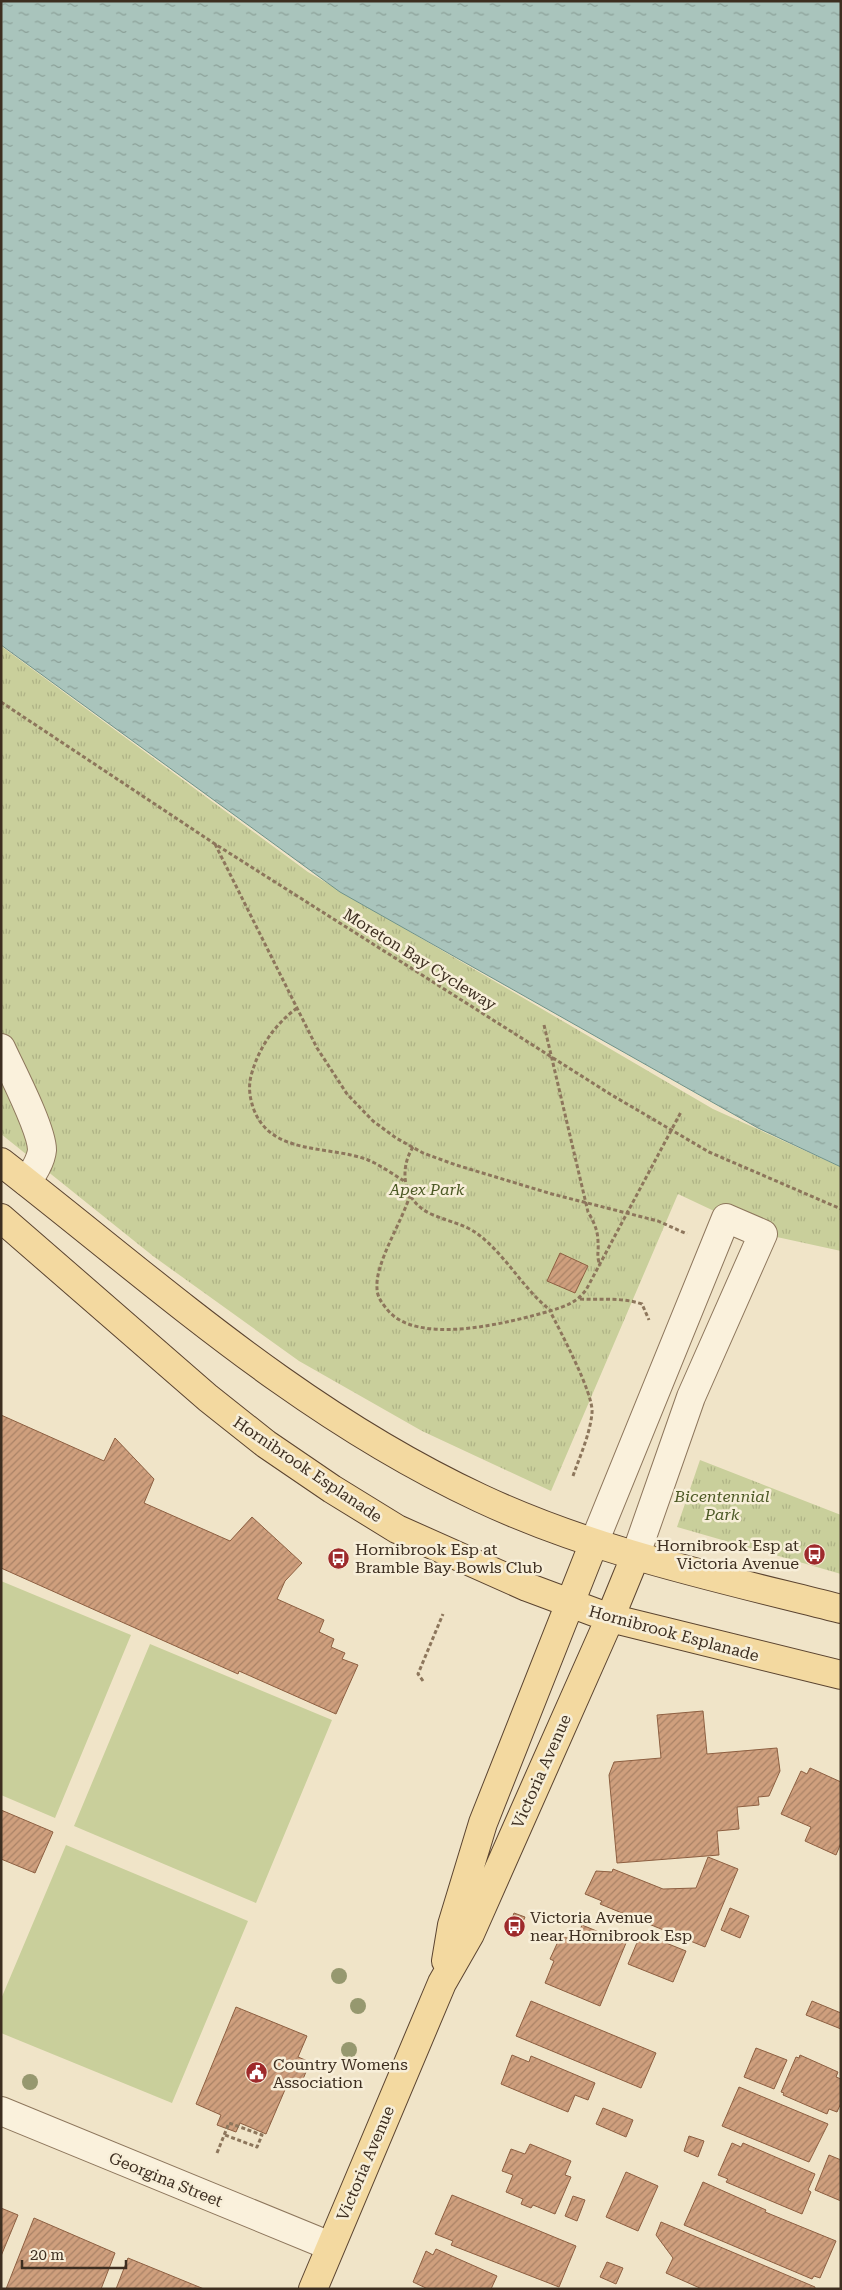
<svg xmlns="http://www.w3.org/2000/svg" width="842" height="2290" font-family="'Roboto Serif',serif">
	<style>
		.park { fill: url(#park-tufts) }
		.garden { fill: #c9cf9b }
		.water { fill: url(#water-ripples); stroke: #6f938a }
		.building { fill: url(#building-hatch); stroke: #8d5f41 }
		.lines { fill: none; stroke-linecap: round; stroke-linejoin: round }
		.minor-casing { stroke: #8d765c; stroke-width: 30 }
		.major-casing { stroke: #5b4430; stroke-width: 30 }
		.path { stroke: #8d765c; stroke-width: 3; stroke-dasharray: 4 2.5; stroke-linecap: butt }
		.minor { stroke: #faf1dc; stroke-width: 28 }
		.major { stroke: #f3d9a0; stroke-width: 28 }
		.tree { fill: #96986f }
		.labels { text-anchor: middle; stroke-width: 5; stroke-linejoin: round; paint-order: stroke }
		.street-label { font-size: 16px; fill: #3d2e20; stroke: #f7eed8 }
		.park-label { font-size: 16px; font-style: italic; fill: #4d5a26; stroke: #f7eed8 }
		.poi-label { font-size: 16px; fill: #3d2e20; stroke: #f7eed8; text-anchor: start }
	</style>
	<defs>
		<pattern id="park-tufts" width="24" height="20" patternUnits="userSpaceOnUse" patternTransform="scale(1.25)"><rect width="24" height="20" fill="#c9cf9b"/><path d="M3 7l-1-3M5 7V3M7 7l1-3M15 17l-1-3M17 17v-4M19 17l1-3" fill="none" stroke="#aeb285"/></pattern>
		<pattern id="water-ripples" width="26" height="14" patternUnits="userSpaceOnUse" patternTransform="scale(1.25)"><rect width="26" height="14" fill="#a9c4bc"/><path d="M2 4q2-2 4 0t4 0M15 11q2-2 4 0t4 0" fill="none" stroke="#8ba098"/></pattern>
		<pattern id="building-hatch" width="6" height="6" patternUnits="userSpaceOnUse" patternTransform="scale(1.25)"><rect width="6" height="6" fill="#cf9f7d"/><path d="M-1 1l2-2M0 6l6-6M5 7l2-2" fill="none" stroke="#a98266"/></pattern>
	</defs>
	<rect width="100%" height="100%" fill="#f0e4c8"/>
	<path class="park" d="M 1,646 L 308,872 L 713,1109 L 841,1167 L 841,1251 L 763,1234 L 678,1194 L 551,1491 L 422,1431 L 299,1361 L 153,1256 L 1,1134 Z
		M 700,1460 L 841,1515 L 841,1574 L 677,1527 Z"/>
	<path class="garden" d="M 1,1581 L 131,1635 L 55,1818 L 1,1795 Z
		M 150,1644 L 332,1720 L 256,1903 L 74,1826 Z
		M 66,1845 L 248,1921 L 172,2103 L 1,2033 L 1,1999 Z"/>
	<path class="water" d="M 1,1 L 841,1 L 841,1167 L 758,1128 L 340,892 L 1,645 Z"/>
	<path class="building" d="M 560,1253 L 588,1266 L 575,1293 L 547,1281 Z
		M 1,1415 L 104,1461 L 115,1438 L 154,1479 L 144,1503 L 230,1541 L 252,1517 L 302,1563 L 285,1581 L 277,1599 L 324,1620 L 319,1632 L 334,1639 L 331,1647 L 345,1653 L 342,1659 L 358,1665 L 336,1714 L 239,1671 L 238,1674 L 1,1568 Z
		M 703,1711 L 707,1754 L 777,1748 L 780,1771 L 769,1796 L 758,1797 L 759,1805 L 737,1807 L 739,1829 L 717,1831 L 719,1855 L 617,1863 L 609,1775 L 614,1762 L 661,1758 L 657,1715 Z
		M 810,1768 L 841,1782 L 841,1843 L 836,1855 L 805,1841 L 811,1827 L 781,1814 L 801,1771 L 807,1774 Z
		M 1,1810 L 53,1832 L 35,1873 L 1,1859 Z
		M 708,1857 L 738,1869 L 705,1947 L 600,1904 L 602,1901 L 585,1894 L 596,1871 L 612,1872 L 613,1869 L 663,1889 L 696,1888 Z
		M 730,1908 L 749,1916 L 740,1938 L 721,1930 Z
		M 514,1913 L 525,1917 L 517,1936 L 507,1932 Z
		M 582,1925 L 626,1943 L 600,2006 L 545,1983 L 554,1961 L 550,1959 L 561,1935 L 575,1942 Z
		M 641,1933 L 686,1951 L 673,1982 L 628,1964 Z
		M 531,2001 L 656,2053 L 641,2088 L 516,2036 Z
		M 812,2001 L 841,2013 L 841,2029 L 806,2015 Z
		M 236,2007 L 307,2036 L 298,2057 L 310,2062 L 299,2089 L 287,2085 L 266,2134 L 240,2123 L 236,2132 L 217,2125 L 221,2115 L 196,2104 Z
		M 756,2048 L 787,2060 L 774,2089 L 744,2077 Z
		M 512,2055 L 529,2062 L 531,2056 L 595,2083 L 588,2100 L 575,2095 L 568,2112 L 501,2084 Z
		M 800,2055 L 838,2072 L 836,2077 L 841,2079 L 841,2103 L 837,2112 L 829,2109 L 827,2114 L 783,2095 L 784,2093 L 781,2092 L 796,2057 L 799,2058 Z
		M 739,2087 L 828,2124 L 809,2162 L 722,2126 Z
		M 603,2108 L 633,2120 L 626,2137 L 596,2124 Z
		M 689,2136 L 704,2141 L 698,2157 L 684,2151 Z
		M 732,2143 L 741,2147 L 743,2143 L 815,2174 L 808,2190 L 811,2192 L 802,2214 L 726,2182 L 728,2179 L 718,2175 Z
		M 530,2144 L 571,2161 L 565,2175 L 571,2177 L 555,2214 L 533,2205 L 531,2208 L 521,2204 L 523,2199 L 506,2192 L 513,2175 L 502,2171 L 511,2149 L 525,2154 Z
		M 829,2155 L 841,2160 L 841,2201 L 815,2190 Z
		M 626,2172 L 658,2186 L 638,2231 L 606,2217 Z
		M 703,2182 L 766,2210 L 765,2212 L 836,2241 L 820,2278 L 814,2276 L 812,2279 L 684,2225 Z
		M 452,2195 L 576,2246 L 559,2287 L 451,2245 L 453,2241 L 435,2234 Z
		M 573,2196 L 585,2200 L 577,2221 L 565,2216 Z
		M 1,2208 L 18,2215 L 1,2256 Z
		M 34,2218 L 115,2253 L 101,2289 L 6,2289 Z
		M 661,2222 L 815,2287 L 815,2289 L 702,2289 L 666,2273 L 673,2258 L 656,2235 Z
		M 436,2249 L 497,2276 L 491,2289 L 428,2289 L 413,2282 L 426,2251 L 433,2255 Z
		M 128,2258 L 204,2289 L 116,2289 Z
		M 607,2262 L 623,2268 L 616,2284 L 600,2277 Z"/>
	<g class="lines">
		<defs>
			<path id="minor" d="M 1,1048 C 11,1070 42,1129 42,1150 C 41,1161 33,1173 27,1182
				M 593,1545 L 726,1218 L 763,1234 L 691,1397 L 635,1557
				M 1,2111 L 330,2246"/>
			<path id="major" d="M 1,1162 C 158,1284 298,1413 480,1498 C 595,1552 719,1578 841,1609
				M 1,1218 L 208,1398 L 266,1444 L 332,1489 L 397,1529 L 527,1587 L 610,1618 L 841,1675
				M 446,1961 L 452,1925 L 483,1823 L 593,1545
				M 313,2289 L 442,1983 L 470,1934 L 610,1618 L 635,1557"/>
		</defs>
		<use href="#minor" class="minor-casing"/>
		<use href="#major" class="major-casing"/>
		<path class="path" d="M 1,702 L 215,844 L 610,1094 L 709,1152 L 841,1209
			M 215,844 L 317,1048 L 347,1094 L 373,1121 L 396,1138 L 423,1153 L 456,1165 L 552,1194 L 658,1221 L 687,1234
			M 297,1008 C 274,1025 258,1049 251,1076 C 248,1088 250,1099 254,1110 C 272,1156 330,1145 368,1160 C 380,1165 393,1174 404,1181
			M 544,1025 L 588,1212 C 594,1222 598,1231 598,1242 C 599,1253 596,1254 600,1266
			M 413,1147 C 398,1171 404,1202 431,1214 C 451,1223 468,1224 485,1240 C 510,1262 524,1289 550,1310
			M 410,1195 C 402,1222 375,1263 377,1288 C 377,1296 381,1302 386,1308 C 415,1348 511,1322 550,1311
			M 580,1299 C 601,1300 621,1297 642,1304 L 649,1320
			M 573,1476 C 580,1456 590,1434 592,1413 C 594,1394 560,1331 550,1311 C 566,1306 576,1303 586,1290 L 681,1112
			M 423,1681 L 418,1674 L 443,1614
			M 217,2153 L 229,2123 L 262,2135 L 257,2147 L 225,2135"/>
		<use href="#minor" class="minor"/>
		<use href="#major" class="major"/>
	</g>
	<g class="tree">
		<circle cx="339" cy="1976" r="8"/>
		<circle cx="358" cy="2006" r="8"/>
		<circle cx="349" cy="2050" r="8"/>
		<circle cx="30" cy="2082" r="8"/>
	</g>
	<defs>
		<symbol id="bus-disc" viewBox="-11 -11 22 22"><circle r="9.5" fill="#9e2a2b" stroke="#f7eed8"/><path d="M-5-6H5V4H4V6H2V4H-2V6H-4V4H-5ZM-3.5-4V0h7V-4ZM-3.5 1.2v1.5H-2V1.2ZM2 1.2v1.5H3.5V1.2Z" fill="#fff"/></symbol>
		<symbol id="civic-disc" viewBox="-11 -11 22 22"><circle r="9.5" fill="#9e2a2b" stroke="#f7eed8"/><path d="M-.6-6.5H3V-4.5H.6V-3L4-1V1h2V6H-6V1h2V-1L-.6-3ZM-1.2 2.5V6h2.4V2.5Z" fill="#fff"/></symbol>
	</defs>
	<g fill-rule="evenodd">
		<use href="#bus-disc" x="802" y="1542" width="25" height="25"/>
		<use href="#bus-disc" x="326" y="1546" width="25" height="25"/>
		<use href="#bus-disc" x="502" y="1914" width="25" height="25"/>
		<use href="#civic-disc" x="244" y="2060" width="25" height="25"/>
	</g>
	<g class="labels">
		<g class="street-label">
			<text transform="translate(420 959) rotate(32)" y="6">Moreton Bay Cycleway</text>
			<text transform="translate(308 1469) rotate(34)" y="6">Hornibrook Esplanade</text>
			<text transform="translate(674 1633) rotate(15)" y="6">Hornibrook Esplanade</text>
			<text transform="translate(541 1771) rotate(-66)" y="6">Victoria Avenue</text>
			<text transform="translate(365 2163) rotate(-67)" y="6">Victoria Avenue</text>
			<text transform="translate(166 2179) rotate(22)" y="6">Georgina Street</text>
		</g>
		<g class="park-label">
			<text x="427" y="1195">Apex Park</text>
			<text x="722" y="1502">Bicentennial<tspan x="722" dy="18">Park</tspan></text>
		</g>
		<g class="poi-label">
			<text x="799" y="1551" text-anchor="end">Hornibrook Esp at<tspan x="799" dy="18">Victoria Avenue</tspan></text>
			<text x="355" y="1555">Hornibrook Esp at<tspan x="355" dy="18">Bramble Bay Bowls Club</tspan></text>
			<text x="530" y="1923">Victoria Avenue<tspan x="530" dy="18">near Hornibrook Esp</tspan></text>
			<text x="273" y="2070">Country Womens<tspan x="273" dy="18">Association</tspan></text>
		</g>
	</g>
	<rect width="842" height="2290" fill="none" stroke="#3d2e20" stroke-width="5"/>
	<path d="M22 2260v8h104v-8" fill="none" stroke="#3d2e20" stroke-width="2.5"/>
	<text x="30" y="2260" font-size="15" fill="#3d2e20" stroke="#f7eed8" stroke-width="4" paint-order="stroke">20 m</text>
</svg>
